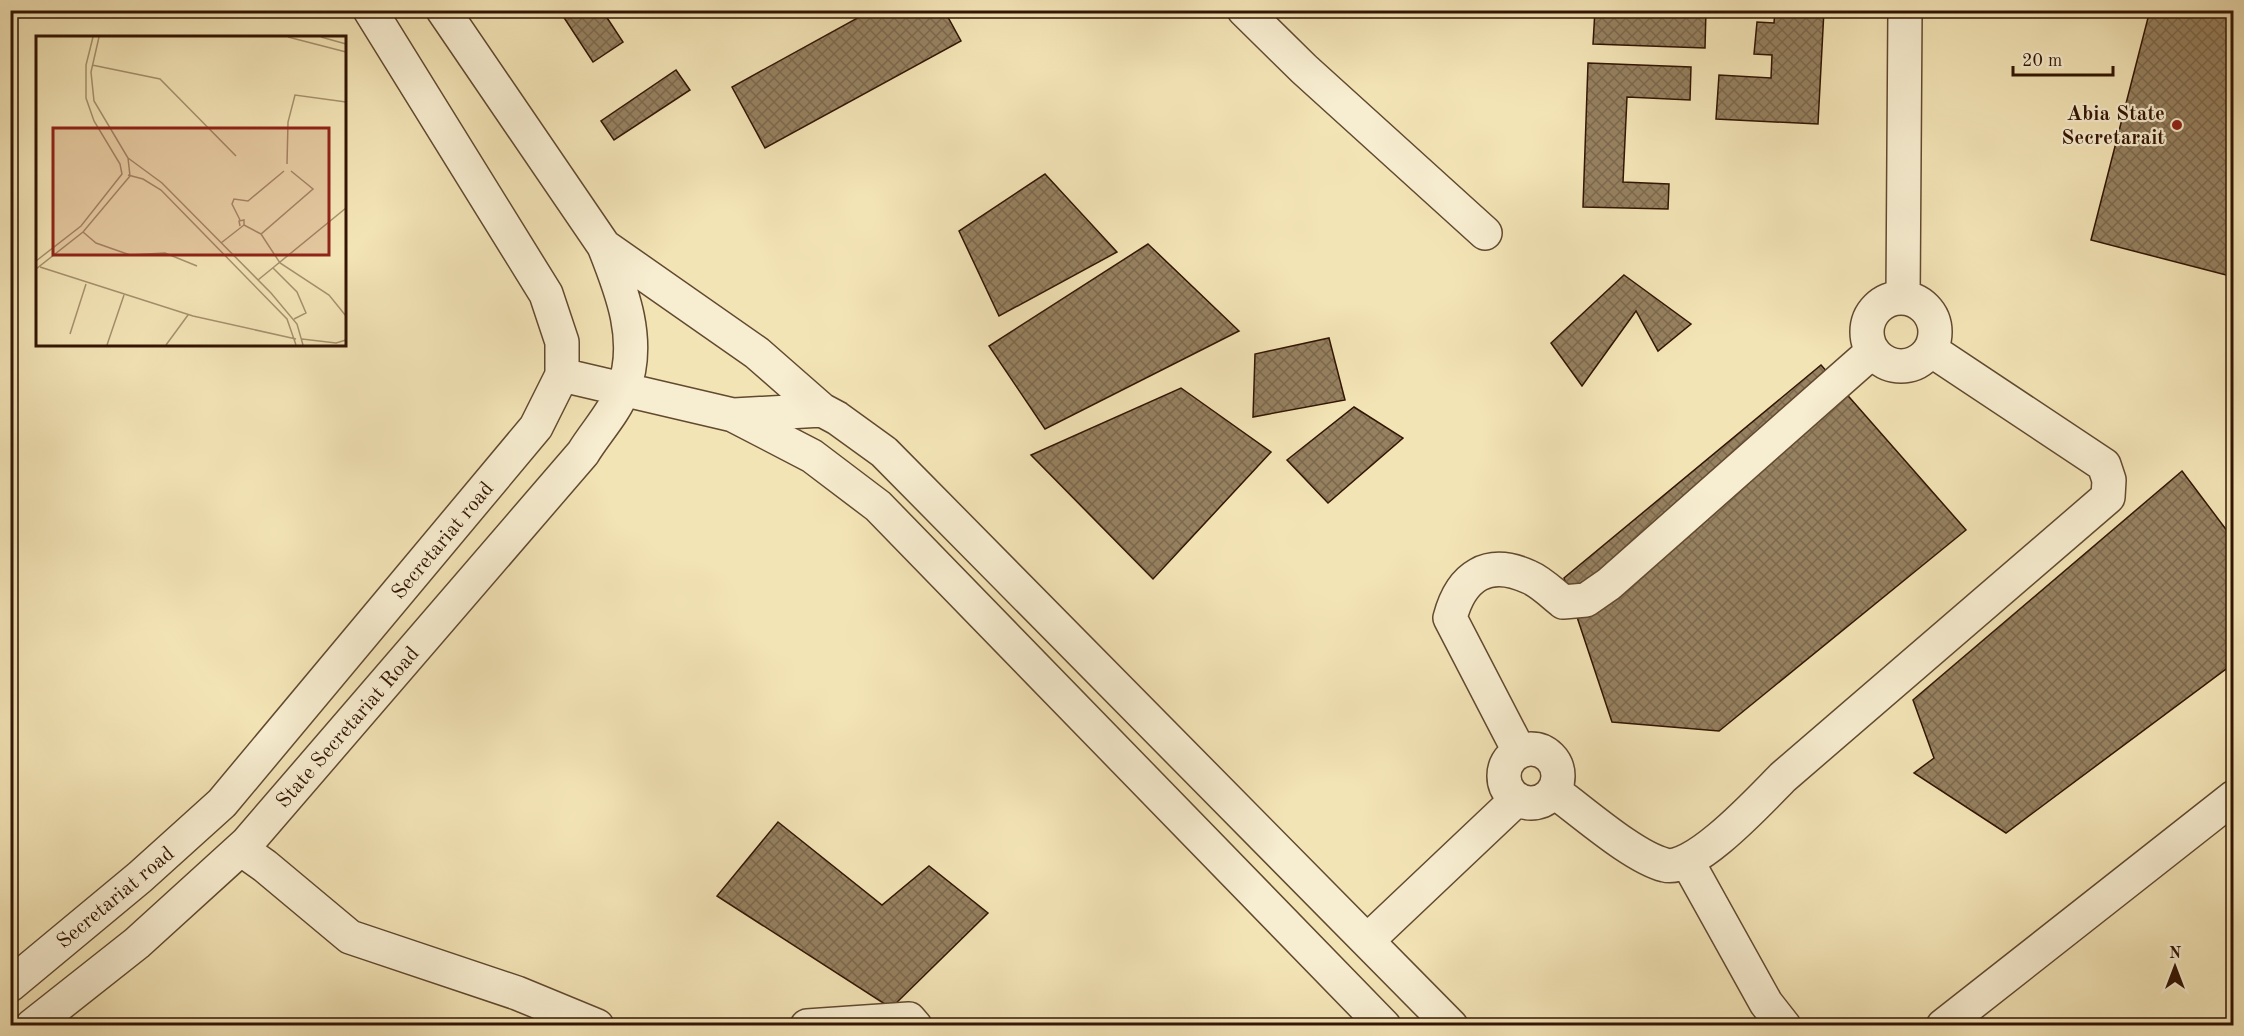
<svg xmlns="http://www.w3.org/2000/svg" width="2244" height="1036" font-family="'Old Standard TT',serif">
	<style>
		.building { fill: url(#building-cross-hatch); stroke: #321503; stroke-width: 1.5 }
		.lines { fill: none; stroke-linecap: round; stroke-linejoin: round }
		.minor-casing { stroke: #624930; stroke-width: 36 }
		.minor { stroke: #f7edd0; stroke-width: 33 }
		.poi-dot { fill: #8f2418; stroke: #f7edd0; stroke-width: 2 }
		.labels { text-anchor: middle; stroke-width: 4.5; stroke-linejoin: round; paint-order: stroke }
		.poi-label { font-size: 21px; font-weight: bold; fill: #321503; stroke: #f7edd0; text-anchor: end }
		.street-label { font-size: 21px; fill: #321503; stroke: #f7edd0 }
		.inset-road { fill: none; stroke: #a6916e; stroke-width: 1.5 }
		.view { fill: #8f2418; fill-opacity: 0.15; stroke: #8f2418; stroke-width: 3 }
		.inset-edge { fill: none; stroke: #321503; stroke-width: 3 }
	</style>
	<defs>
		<pattern id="building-cross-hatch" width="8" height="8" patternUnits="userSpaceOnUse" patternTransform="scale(1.5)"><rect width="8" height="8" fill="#968160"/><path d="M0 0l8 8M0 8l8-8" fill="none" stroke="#7b684d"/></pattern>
	</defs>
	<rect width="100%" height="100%" fill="#f3e4b6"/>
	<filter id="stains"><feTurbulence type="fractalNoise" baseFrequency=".00333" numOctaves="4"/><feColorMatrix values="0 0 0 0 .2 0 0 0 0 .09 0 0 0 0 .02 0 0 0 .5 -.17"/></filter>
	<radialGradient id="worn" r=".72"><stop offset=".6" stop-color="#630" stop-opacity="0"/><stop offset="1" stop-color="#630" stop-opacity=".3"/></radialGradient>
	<path class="building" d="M 559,10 L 602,10 L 623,42 L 593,62 Z
		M 872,10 L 944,10 L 961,41 L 765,148 L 732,87 Z
		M 1595,10 L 1706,10 L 1705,48 L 1593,44 Z
		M 1775,10 L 1824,10 L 1818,124 L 1716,119 L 1719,75 L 1771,78 L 1772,55 L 1754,54 L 1757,22 L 1774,23 Z
		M 2150,10 L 2234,10 L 2234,277 L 2091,240 Z
		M 1588,63 L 1691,67 L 1690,100 L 1627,97 L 1623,182 L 1669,184 L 1668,209 L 1583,207 Z
		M 676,70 L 690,90 L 614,140 L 601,121 Z
		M 1045,174 L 1117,252 L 999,316 L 959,231 Z
		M 1148,244 L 1239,331 L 1045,429 L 989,346 Z
		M 1624,275 L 1691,324 L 1658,351 L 1636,311 L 1582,386 L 1551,343 Z
		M 1329,338 L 1345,400 L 1253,417 L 1255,354 Z
		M 1821,365 L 1966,530 L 1719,731 L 1612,722 L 1564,578 Z
		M 1181,388 L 1271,452 L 1153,579 L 1031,455 Z
		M 1354,407 L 1403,438 L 1328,503 L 1287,460 Z
		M 2182,471 L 2234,540 L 2234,663 L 2006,833 L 1914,773 L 1934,758 L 1913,700 Z
		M 778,822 L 882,905 L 929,866 L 988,913 L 891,1008 L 717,896 Z"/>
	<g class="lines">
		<defs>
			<path id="minor" d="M 1244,10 L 1304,69 L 1485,233
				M 604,246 L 757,353 L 822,410 L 837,418 L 884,452 L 1451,1026
				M 1903,298 L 1905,10
				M1867 332a34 34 0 1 1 68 0a34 34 0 1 1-68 0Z
				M 562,375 L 733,415 L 812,456 L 878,506 L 1384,1026
				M 734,415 L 822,410
				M1504 776a27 27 0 1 1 54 0a27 27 0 1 1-54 0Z
				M 1519,751 L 1450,618 C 1461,576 1488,558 1529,577 C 1541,582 1553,594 1563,602 L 1586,600 L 1609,584 L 1873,351
				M 1555,792 C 1583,812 1633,857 1665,865 C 1694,873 1763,797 1783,777 L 2108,497 L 2109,480 L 2104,465 L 1931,350
				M 241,849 L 265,866 L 350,937 L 517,993 L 597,1026
				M 1687,861 L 1766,1003 L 1784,1026
				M 1367,941 L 1516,800
				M 10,985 L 140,877 L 222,803 L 536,427 L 562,375 L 562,342 L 546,294 L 370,10
				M 32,1026 L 137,943 L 247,843 L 583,453 C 595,433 615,412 623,390 C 642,342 622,291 604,246 L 443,10
				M 807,1026 L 909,1019 L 915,1026
				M 1943,1026 L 2234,797"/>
		</defs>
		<use href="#minor" class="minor-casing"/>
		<use href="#minor" class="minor"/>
	</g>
	<circle class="poi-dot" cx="2177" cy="125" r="6"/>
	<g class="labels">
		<g class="poi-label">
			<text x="2165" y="120">Abia State<tspan x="2165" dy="24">Secretarait</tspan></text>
		</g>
		<g class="street-label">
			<text transform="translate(442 540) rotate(-50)" y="7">Secretariat road</text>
			<text transform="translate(347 727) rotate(-49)" y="7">State Secretariat Road</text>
			<text transform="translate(115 897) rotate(-40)" y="7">Secretariat road</text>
		</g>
	</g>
	<g transform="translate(36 36)">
		<rect width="310" height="310" fill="#f3e4b6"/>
		<path class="inset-road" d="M 252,1 L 310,16M 285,1 L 310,8M 56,29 L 124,43 L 200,120M 92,122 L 126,147 L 235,257 L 261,288 L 267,309M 251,128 L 252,86 L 259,59 L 310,66M 92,139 L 107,143 L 125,154 L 251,283 L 260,309M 204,184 L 196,168 L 198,163 L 212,165 L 248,135M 208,189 L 225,198 L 277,153 L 255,135M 47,196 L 60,207 L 94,219 L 129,217 L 161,230M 225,198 L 244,227 L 293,259 L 310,280M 185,207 L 208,189 L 208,184 L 203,185 L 204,190M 0,225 L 45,190 L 86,138 L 84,128 L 58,85 L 50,62 L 50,29 L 57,1M 4,231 L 157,280 L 260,303M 237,232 L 261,256 L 270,277 L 258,283M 0,233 L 47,196 L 94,140 L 92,122 L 58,65 L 55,36 L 63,1M 222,244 L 310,172M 34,298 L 50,248M 266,303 L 300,307 L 310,304M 71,309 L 88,259M 130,309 L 152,279"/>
		<path class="view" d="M 17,92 L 293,92 L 293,219 L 17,219 Z"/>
		<rect width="310" height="310" class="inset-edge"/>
	</g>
	<rect width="2244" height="1036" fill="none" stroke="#f3e4b6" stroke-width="36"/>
	<rect x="12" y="12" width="2220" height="1012" fill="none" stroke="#321503" stroke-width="3"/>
	<rect x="18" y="18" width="2208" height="1000" fill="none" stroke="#321503" stroke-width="1.5"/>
	<g transform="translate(2175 967)" stroke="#f7edd0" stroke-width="4.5" paint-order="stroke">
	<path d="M0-4.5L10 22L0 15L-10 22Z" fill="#321503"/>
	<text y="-9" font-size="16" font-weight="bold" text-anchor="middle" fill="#321503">N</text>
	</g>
	<path d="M2013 66v9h100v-9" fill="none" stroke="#321503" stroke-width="3"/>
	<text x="2022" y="66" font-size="18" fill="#321503" stroke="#f7edd0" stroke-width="4.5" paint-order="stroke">20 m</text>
	<rect width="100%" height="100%" filter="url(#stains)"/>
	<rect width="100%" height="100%" fill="url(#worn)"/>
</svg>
